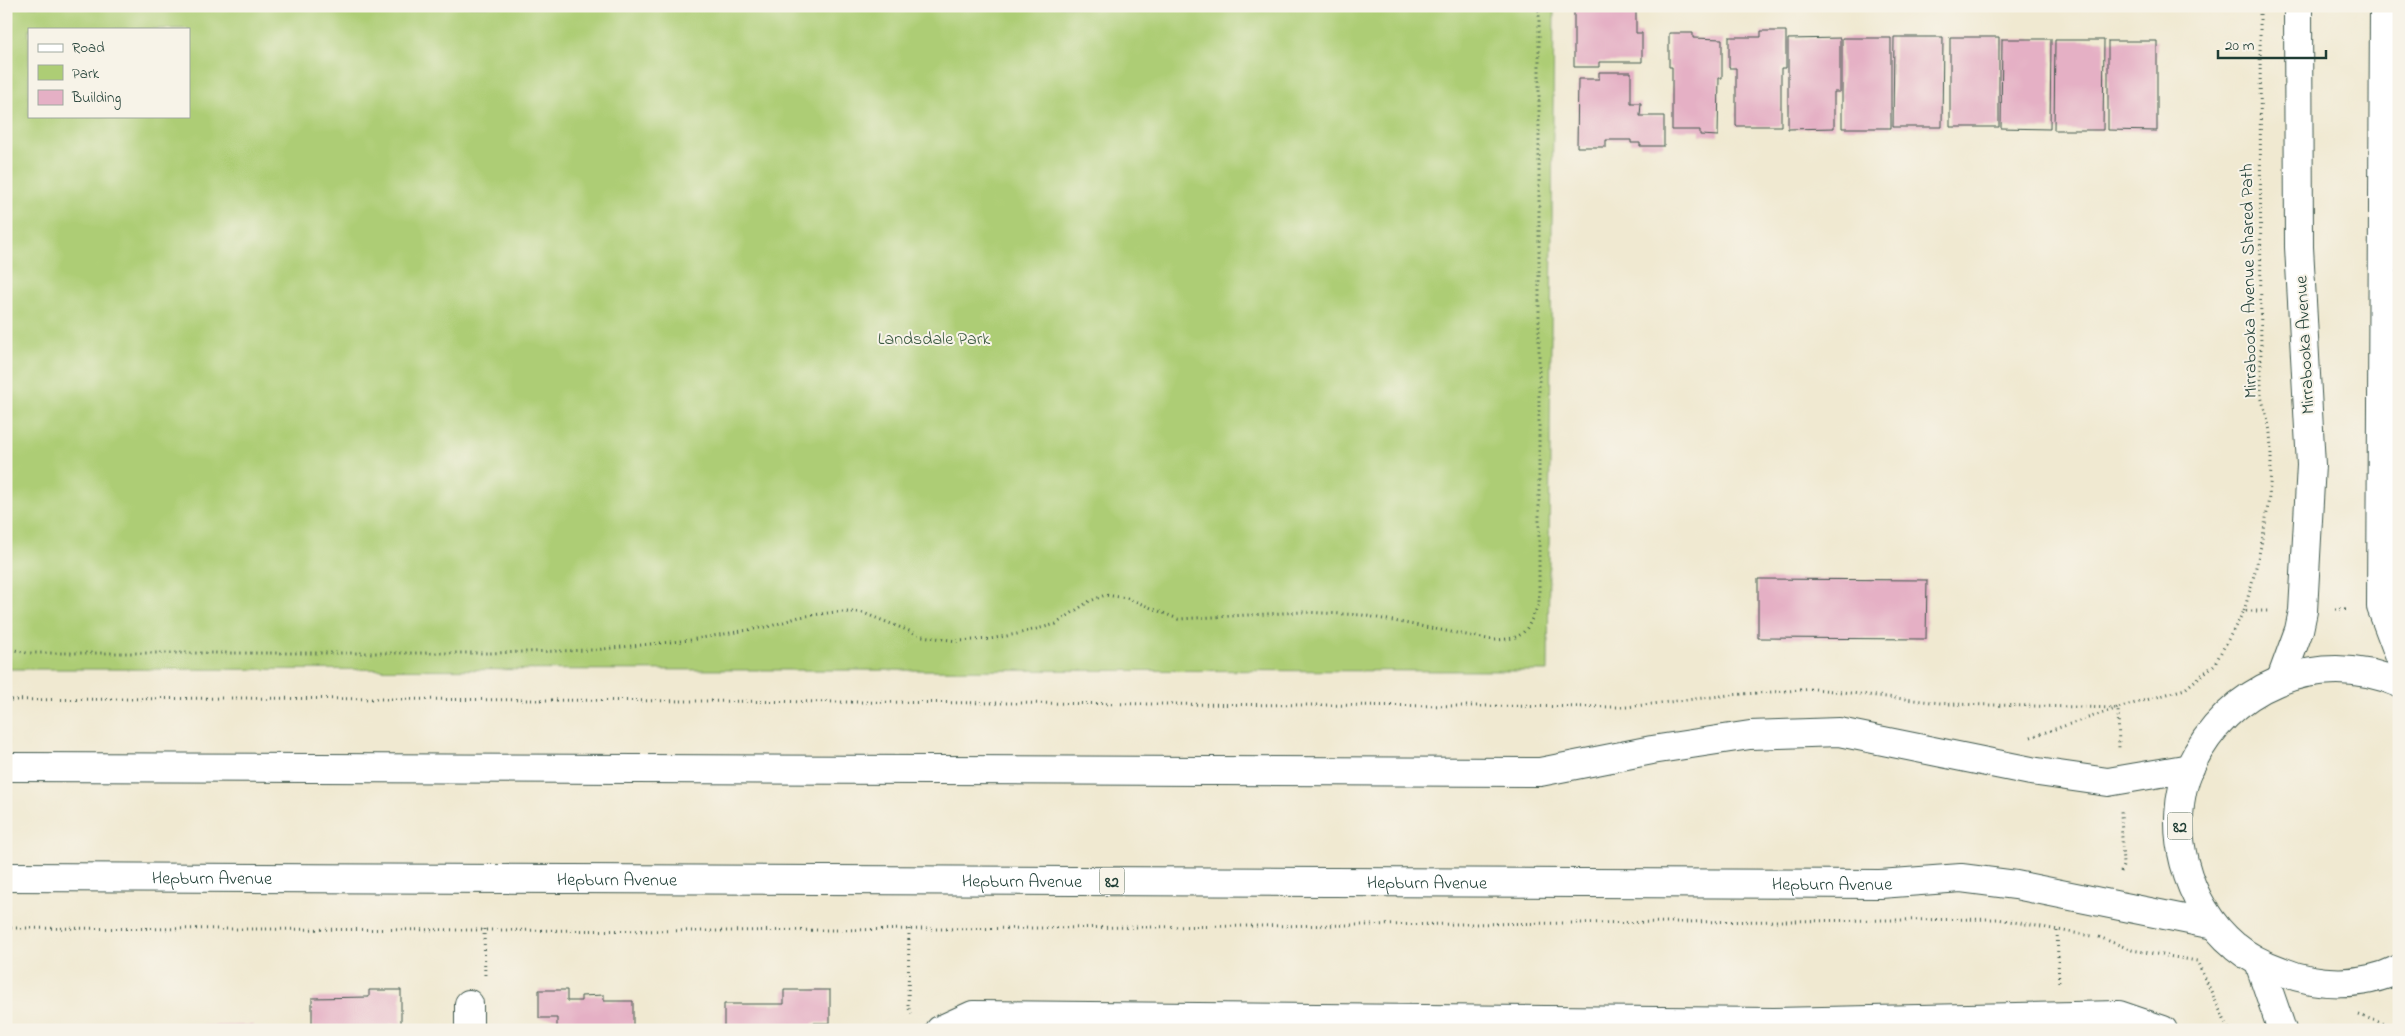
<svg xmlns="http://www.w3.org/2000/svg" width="2405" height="1036" font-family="'Indie Flower',sans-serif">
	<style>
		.green { fill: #adcd75; stroke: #668554; fill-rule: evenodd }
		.building { fill: #e5b0c5 }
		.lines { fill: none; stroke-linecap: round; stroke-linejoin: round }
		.minor-casing { stroke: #3e574c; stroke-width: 30 }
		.major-casing { stroke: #3e574c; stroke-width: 30 }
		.path { stroke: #3e574c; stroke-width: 3; stroke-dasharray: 1 4; stroke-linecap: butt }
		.minor { stroke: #fff; stroke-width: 28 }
		.major { stroke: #fff; stroke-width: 28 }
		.labels { text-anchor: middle; stroke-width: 4; stroke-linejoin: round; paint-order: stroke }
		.shield { fill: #f7f3e8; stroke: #60746a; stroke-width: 1 }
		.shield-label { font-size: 16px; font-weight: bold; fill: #1f3d34 }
		.street-label { font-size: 18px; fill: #1f3d34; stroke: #f7f3e8 }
		.park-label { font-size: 18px; fill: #3b5a41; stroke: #f7f3e8 }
	</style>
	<rect width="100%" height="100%" fill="#f7f3e8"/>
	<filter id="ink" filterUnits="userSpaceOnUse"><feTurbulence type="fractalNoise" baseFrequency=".02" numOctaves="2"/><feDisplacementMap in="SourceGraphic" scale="10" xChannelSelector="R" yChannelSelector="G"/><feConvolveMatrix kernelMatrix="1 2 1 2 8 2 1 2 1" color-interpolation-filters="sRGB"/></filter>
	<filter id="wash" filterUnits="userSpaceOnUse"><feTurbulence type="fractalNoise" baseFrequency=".0096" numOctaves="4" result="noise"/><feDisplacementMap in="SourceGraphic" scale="20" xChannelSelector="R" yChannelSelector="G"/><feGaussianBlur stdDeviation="1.12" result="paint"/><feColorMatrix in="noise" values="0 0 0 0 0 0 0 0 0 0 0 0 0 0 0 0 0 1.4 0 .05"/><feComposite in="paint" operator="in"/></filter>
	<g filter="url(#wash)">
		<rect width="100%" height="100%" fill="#f0e9d1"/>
		<path class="green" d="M 6,6 L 1554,6 L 1548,671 L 6,669 ZM 29,29 L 189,29 L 189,116 L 29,116 Z"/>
		<g id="blocks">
			<path class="building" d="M 1574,6 L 1636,6 L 1636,33 L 1642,33 L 1642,62 L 1599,62 L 1599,67 L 1574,67 Z
				M 1761,31 L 1786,31 L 1786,68 L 1781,68 L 1781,126 L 1736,126 L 1736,68 L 1729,68 L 1729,37 L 1761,37 Z
				M 1669,33 L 1693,33 L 1693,38 L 1722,39 L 1722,78 L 1719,78 L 1718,136 L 1700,135 L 1700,130 L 1672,130 L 1672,67 L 1669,67 Z
				M 1894,37 L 1943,37 L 1942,127 L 1893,127 Z
				M 1950,37 L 1999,37 L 1999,127 L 1950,127 Z
				M 1840,38 L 1840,92 L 1834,92 L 1834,128 L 1788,129 L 1788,39 Z
				M 1842,38 L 1891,38 L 1891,128 L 1842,128 Z
				M 2002,39 L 2051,39 L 2050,129 L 2001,128 Z
				M 2055,40 L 2104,40 L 2103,130 L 2054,130 Z
				M 2108,41 L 2157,41 L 2157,131 L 2108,130 Z
				M 1599,72 L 1631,72 L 1631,103 L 1641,103 L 1640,116 L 1664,116 L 1664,146 L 1640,146 L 1640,143 L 1631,143 L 1631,140 L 1606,140 L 1606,147 L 1577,147 L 1578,79 L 1599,79 Z
				M 1758,579 L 1927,580 L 1926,639 L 1758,638 Z
				M 369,990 L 401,990 L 401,1024 L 390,1024 L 390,1030 L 312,1030 L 312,998 L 369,997 Z
				M 539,990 L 567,990 L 567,1001 L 581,1001 L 581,996 L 604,995 L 604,1001 L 633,1001 L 633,1030 L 557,1030 L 557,1018 L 539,1018 Z
				M 784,990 L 830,990 L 830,1023 L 813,1023 L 813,1030 L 724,1030 L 724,1004 L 784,1004 Z
				M 253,1025 L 253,1030 L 184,1030 L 184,1026 Z"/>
		</g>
	</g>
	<g filter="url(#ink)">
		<use href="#blocks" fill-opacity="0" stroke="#3e574c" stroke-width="1"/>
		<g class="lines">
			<defs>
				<path id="minor" d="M 469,1030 L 469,1004
					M 940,1030 L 973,1015 L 1774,1022 L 2119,1015 L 2163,1030"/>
				<g id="major">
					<path d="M 2384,6 L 2381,607 L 2399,655"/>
					<path d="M 2281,679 L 2299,630 L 2303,611 L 2311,465 L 2299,247 L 2298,6"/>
					<path d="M 2399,683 C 2316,648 2227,687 2190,767 C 2164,825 2186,906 2235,946 C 2249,958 2264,965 2281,971 C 2317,986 2363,987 2399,969"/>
					<path d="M 6,767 L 1540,772 L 1652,750 L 1750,735 L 1839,732 L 2031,771 L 2108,782 L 2190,768"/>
					<path id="s1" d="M 6,877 L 1880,884 L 1961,878 L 2016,885 L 2214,925"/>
					<path d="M 2259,963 L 2282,1030"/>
				</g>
			</defs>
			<use href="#minor" class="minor-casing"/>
			<use href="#major" class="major-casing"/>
			<path class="path" d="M 2335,609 L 2348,609
				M 2244,611 C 2261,553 2275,494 2270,433 C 2269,421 2264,408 2261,396 L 2260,6
				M 6,648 L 27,653 L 490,653 L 593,650 L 690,640 L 771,626 L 799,617 L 835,612 L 861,612 L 922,636 L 957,641 L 990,639 L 1017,634 L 1056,624 L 1088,602 L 1105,595 L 1127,598 L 1178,619 L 1301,612 L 1362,615 L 1493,640 C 1527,639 1525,632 1539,604 L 1539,6
				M 6,700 L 231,698 L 1626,707 L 1729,695 L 1815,689 L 1949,704 L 2118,708 L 2185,689 L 2214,665 L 2244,611 L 2271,611
				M 2031,737 L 2118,708 L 2119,748
				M 2121,872 L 2123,866 L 2121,811
				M 6,928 L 720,931 L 1998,919 L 2091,936
				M 484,929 L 485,978
				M 909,929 L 908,1007 L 912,1015
				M 2057,931 L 2059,985
				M 2099,937 L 2132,950 L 2197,961 L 2229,1030
				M 2359,1015 L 2399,1029"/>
			<use href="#minor" class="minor"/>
			<use href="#major" class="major"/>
		</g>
	</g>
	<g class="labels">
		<g class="shield">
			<rect x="2167.5" y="812.5" width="25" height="27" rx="4"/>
			<rect x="1099.5" y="867.5" width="25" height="27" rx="4"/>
		</g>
		<g class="shield-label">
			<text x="2180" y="832">82</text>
			<text x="1112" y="887">82</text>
		</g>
		<g class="street-label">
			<text transform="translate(2248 281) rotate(-91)" y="6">Mirrabooka Avenue Shared Path</text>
			<text transform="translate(2304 345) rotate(-93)" y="6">Mirrabooka Avenue</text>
			<text dy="6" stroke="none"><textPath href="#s1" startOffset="206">Hepburn Avenue</textPath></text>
			<text dy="6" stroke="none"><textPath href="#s1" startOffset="611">Hepburn Avenue</textPath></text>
			<text dy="6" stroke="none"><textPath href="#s1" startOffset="1016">Hepburn Avenue</textPath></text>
			<text dy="6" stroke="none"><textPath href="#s1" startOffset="1421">Hepburn Avenue</textPath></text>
			<text dy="6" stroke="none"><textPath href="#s1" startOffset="1826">Hepburn Avenue</textPath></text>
		</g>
		<g class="park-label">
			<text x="934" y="344">Landsdale Park</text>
		</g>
	</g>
	<rect width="2405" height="1036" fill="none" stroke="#f7f3e8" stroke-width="25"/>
	<rect x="28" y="28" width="162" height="90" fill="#f7f3e8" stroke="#a1aaa0"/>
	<rect x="38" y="44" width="25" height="8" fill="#ffffff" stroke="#a1aaa0"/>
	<text x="72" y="52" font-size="15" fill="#1f3d34">Road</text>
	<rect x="38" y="65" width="25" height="15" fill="#adcd75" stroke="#a1aaa0"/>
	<text x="72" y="78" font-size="15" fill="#1f3d34">Park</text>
	<rect x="38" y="90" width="25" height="15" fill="#e5b0c5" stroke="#a1aaa0"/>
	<text x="72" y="102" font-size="15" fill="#1f3d34">Building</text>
	<path d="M2218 50v8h108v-8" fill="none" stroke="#1f3d34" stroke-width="2.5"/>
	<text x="2225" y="50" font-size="15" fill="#1f3d34" stroke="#f7f3e8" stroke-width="4" paint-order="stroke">20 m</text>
</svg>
